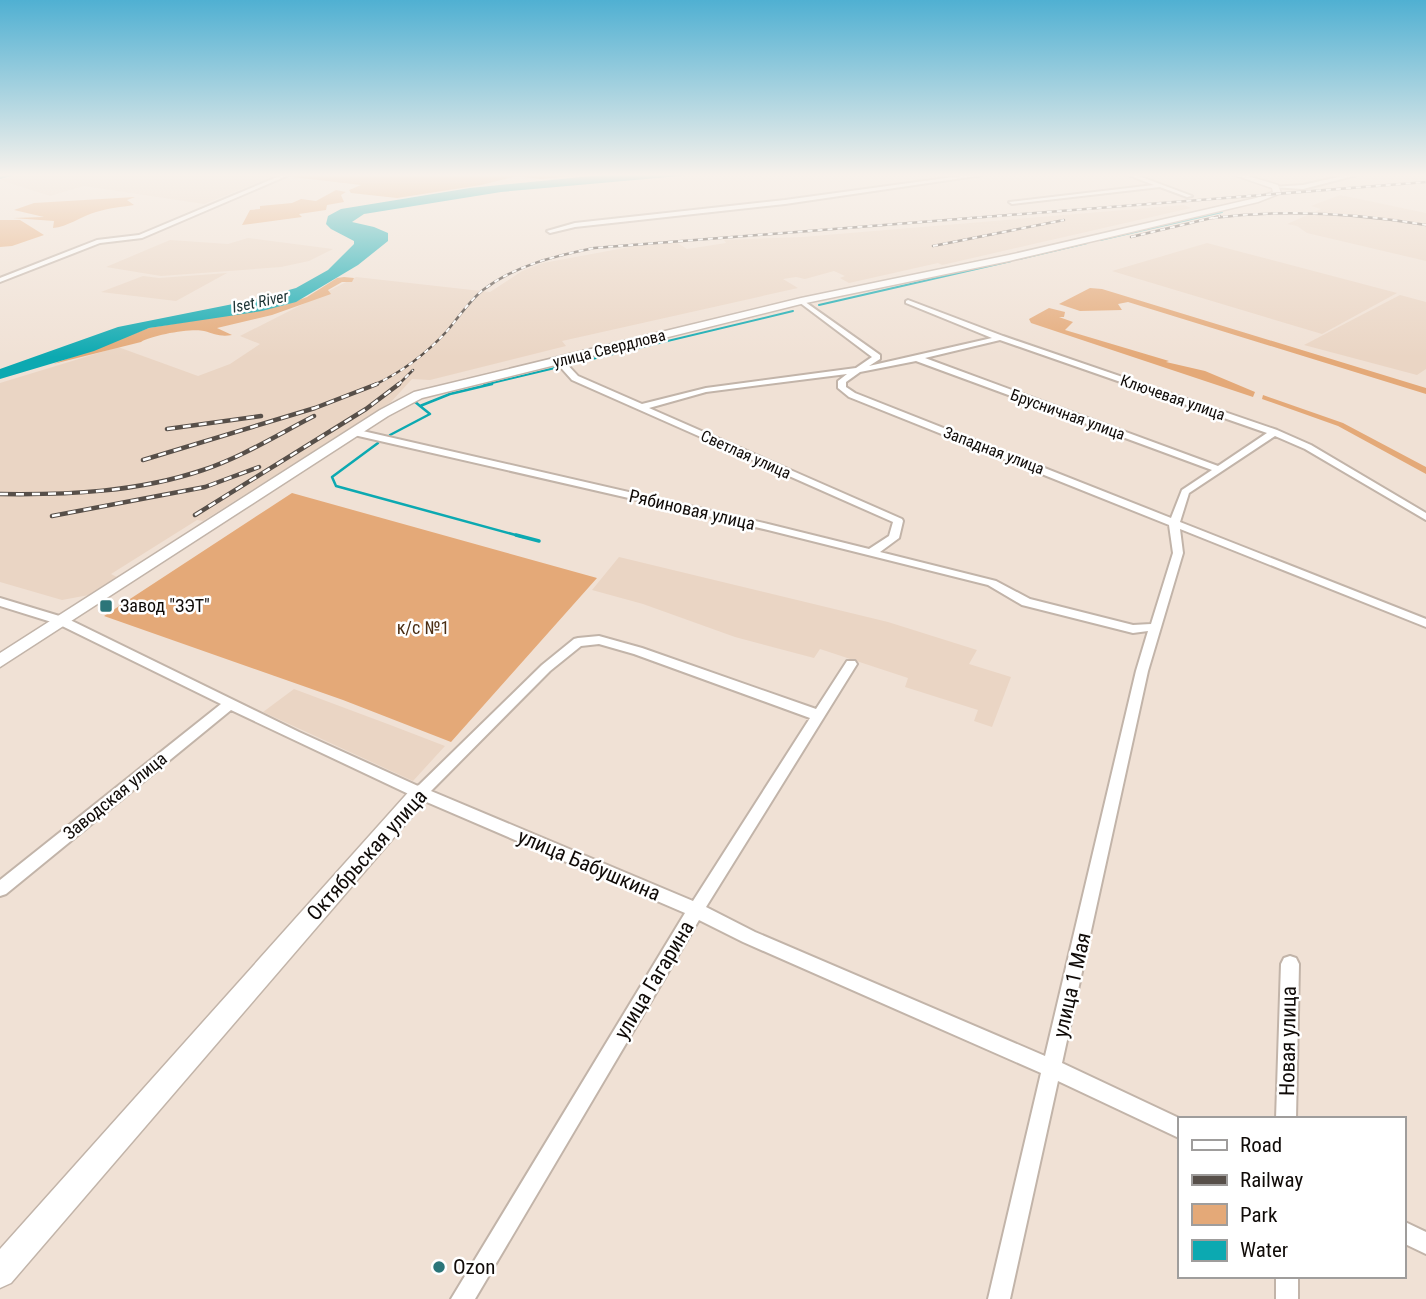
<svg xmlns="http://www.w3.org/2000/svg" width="1426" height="1299" font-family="'Roboto Condensed',sans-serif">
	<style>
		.built { fill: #ead5c4 }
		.green { fill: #e4a978 }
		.water { fill: #0ca9b1 }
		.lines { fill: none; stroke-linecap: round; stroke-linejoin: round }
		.stream-far2 { stroke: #0ca9b1; stroke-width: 2 }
		.stream-far1 { stroke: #0ca9b1; stroke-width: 2.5 }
		.stream { stroke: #0ca9b1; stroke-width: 3.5 }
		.street-casing { stroke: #c2b4a9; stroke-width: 4 }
		.secondary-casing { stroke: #c2b4a9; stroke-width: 3 }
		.street { fill: #fff; fill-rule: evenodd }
		.secondary { fill: #fff; fill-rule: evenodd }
		.rail-far1-casing { stroke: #574f49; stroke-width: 2.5 }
		.rail-casing { stroke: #574f49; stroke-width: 4.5 }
		.rail-far1 { stroke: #fff; stroke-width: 2; stroke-dasharray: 5; stroke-linecap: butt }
		.rail { stroke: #fff; stroke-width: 2.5; stroke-dasharray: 8; stroke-linecap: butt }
		.poi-dot { fill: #2b7579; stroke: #fff; stroke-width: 2.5 }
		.labels { text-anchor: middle; stroke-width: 5; stroke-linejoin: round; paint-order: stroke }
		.far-water-label { font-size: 16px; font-style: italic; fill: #1d3435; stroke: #fff }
		.far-street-label { font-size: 16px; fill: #100b08; stroke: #fff }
		.street-label { font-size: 18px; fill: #100b08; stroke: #fff }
		.poi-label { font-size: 18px; fill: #100b08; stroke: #fff; text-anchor: start }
		.park-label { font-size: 18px; fill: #4b2e14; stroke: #fff }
		.near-street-label { font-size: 21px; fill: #100b08; stroke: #fff }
		.near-poi-label { font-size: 21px; fill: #100b08; stroke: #fff; text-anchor: start }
	</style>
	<rect width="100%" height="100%" fill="#f0e1d5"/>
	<path class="built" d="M 21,175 L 278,175 L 204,204 L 84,186 L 50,196 L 0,180 Z
		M 1340,195 L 1426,213 L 1426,261 L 1307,233 L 1297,226 L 1287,224 L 1321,209 L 1311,206 Z
		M 1184,205 L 1191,208 L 942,265 L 938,263 L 849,283 L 840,278 L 845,276 L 834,271 L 805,279 L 796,277 L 783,279 L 798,288 L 562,341 L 566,346 L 430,380 L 412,379 L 391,402 L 203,521 L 197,520 L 111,574 L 117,577 L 89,595 L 62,600 L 0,582 L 0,383 L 118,347 L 198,376 L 230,364 L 260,344 L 240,336 L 356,277 L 490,292 L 522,271 L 543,263 L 635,246 L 676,242 L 687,249 L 726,243 L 724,240 L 802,237 Z
		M 248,238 L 333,249 L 309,261 L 281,267 L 161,276 L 106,267 L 170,240 L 228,244 Z
		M 1207,243 L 1397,293 L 1322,334 L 1112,271 Z
		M 227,273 L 176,301 L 101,292 L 143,276 L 159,278 Z
		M 1400,295 L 1426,302 L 1426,369 L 1417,375 L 1304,345 Z
		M 619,557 L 888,622 L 977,650 L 969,664 L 1011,677 L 992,727 L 974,721 L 978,710 L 905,687 L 908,678 L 820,649 L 814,658 L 735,637 L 643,604 L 592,590 Z
		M 294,689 L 393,726 L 445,746 L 413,781 L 263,712 Z"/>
	<path class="green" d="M 295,175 L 583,175 L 541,179 L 517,176 L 481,185 L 397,198 L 351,193 L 349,190 L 361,185 L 292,177 Z
		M 336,190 L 346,192 L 341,195 L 344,202 L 327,205 L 326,210 L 299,214 L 302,217 L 242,225 L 250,210 L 260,209 L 260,206 L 292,203 L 301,199 L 316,201 Z
		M 135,197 L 127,200 L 134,205 C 121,207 109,208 96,212 C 82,216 67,227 53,228 L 54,221 L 13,218 L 44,217 L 14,210 L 34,203 Z
		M 0,220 L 20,220 L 44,235 L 12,246 L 0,247 Z
		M 344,277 L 354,278 L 352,282 L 342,282 L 328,290 L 331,294 L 272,315 L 217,328 L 232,335 C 220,337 215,334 204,331 C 192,328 152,335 141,342 L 53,364 L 149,328 L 285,305 L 307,297 L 337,278 Z
		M 1090,288 L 1102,289 L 1426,388 L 1426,394 L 1128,302 L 1118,304 L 1122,310 L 1080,311 L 1059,304 Z
		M 1049,308 L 1065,312 L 1064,317 L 1059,317 L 1073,322 L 1065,330 L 1169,361 L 1166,362 L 1205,371 L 1255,392 L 1253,397 L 1031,323 L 1029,319 Z
		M 1263,395 L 1343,423 L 1426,467 L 1426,474 L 1338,426 L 1262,399 Z
		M 292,493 L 597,578 L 451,742 L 343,700 L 104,616 Z"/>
	<path class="water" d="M 602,175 L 691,175 L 501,192 L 364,214 L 352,222 L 374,227 L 388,233 L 388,241 L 358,265 L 296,302 L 262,311 L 149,328 L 94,351 L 0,379 L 0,369 L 118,327 L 253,300 L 296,288 L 328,270 L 354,244 L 354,241 L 331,229 L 326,224 L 328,216 L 341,209 L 470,188 Z"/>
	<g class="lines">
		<path class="stream-far2" d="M 0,178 L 11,175
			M 1100,240 L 1222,212
			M 1019,259 L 1087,243
			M 819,305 L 1011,261
			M 567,365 L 793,311
			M 484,385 L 555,368"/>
		<path class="stream-far1" d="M 414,401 L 420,406 L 450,394 L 492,384
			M 390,435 L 430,414 L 420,406
			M 378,443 L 332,477 L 336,486 L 523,537"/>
		<path class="stream" d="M 516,535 L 539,541"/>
		<defs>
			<path id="street" d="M 282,175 L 289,175 L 142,238 L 100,243 L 0,282 L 0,278 L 97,240 L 139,235 Z
				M 968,175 L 983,175 L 785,204 L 575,227 L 550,233 L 547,231 L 575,223 L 785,200 Z
				M 1128,175 L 1136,175 L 1192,196 L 1187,197 L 1160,187 L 1012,204 L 1009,202 L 1154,185 Z
				M 1347,175 L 1357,175 L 1303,189 L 1272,187 L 1303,185 Z
				M 801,299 L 880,355 L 880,359 L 869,366 L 992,338 L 906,303 L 906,301 L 908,300 L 1003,336 L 1277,430 L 1311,445 L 1426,513 L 1426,520 L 1305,449 L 1275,436 L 1189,493 L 1180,522 L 1426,619 L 1426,627 L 1180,529 L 1183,553 L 1148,671 L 1062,1063 L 1181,1119 L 1179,1119 L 1179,1138 L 1058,1081 L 1010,1299 L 988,1299 L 1041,1073 L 743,942 L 699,920 L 475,1299 L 451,1299 L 685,913 L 415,797 L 231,710 L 6,894 L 0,896 L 0,880 L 221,704 L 58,624 L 0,606 L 0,598 L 66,618 L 299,732 L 418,786 L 542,665 L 574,639 L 578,638 L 599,636 L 642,648 L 816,709 L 847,661 L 855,661 L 857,664 L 706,907 L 755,932 L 1045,1056 L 1136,671 L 1148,631 L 1133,633 L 1022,605 L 988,585 L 768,530 L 354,435 L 350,432 L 354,429 L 768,524 L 869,549 L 889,536 L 893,522 L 572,380 L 554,360 L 561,358 L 578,376 L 642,404 L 706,388 L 856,368 L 872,357 L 799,302 L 798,301 ZM 1000,340 L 1267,433 L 1218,466 L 925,358 ZM 916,361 L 1212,470 L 1182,490 L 1171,518 L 855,393 L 846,387 L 846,382 L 860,372 ZM 847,374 L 838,381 L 838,388 L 849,397 L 1169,525 L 1173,553 L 1151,624 L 1133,625 L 1030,599 L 996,581 L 880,552 L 899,538 L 903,521 L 902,519 L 649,408 L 706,392 ZM 599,644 L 634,654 L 810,718 L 693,901 L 431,791 L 550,671 L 581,646 Z
				M 1290,956 L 1296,958 L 1299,964 L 1296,1119 L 1276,1119 L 1281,964 L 1284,958 Z
				M 1403,1221 L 1426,1232 L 1426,1254 L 1403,1243 Z
				M 1276,1276 L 1298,1276 L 1298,1299 L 1276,1299 Z"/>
			<path id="secondary" d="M 1234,175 L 1245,175 L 1278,185 L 1281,193 L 1258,202 L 1009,261 L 801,304 L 422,398 L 388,416 L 0,667 L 0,653 L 380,410 L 414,392 L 801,298 L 1009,255 L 1256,198 L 1273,192 L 1272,188 Z
				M 420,785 L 427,787 L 430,793 L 427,799 L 11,1283 L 0,1288 L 0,1249 L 413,787 Z"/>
		</defs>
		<use href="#street" class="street-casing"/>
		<use href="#secondary" class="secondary-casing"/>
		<use href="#street" class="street"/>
		<use href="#secondary" class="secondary"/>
		<defs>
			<path id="rail-far1" d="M 1213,218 C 1285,209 1355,213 1426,225
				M 1131,237 L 1220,216
				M 933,246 L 1064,220
				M 374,385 C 402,372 426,354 447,331 C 459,317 469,301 483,290 C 516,265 555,256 594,248 L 1426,182
				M 398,385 L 413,370"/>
			<path id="rail" d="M 167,429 L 261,416
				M 143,460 L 315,408 L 377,384
				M 0,494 C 68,495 138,492 203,470 C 242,457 277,435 314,416
				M 195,515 L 366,409 L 399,384
				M 52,516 L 205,487 L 259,467"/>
		</defs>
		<use href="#rail-far1" class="rail-far1-casing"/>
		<use href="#rail" class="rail-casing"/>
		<use href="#rail-far1" class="rail-far1"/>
		<use href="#rail" class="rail"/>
	</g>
	<linearGradient id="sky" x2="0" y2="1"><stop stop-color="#50b0d2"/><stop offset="0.49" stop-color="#f8f2ec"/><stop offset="1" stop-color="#f8f2ec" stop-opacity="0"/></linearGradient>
	<rect width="1426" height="357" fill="url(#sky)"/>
	<g class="poi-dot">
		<rect x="99" y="599" width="14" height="14" rx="3.5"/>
		<circle cx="439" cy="1267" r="7"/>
	</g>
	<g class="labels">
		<g class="far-water-label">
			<text transform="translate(260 301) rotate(-12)" y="6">Iset River</text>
		</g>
		<g class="far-street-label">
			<text transform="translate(609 348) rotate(-14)" y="6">улица Свердлова</text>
			<text transform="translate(1173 397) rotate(19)" y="6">Ключевая улица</text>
			<text transform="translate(1068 414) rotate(20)" y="6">Брусничная улица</text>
			<text transform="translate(994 450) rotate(21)" y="6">Западная улица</text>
			<text transform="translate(746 454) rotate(24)" y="6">Светлая улица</text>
		</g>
		<g class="street-label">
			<text transform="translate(692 510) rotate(13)" y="6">Рябиновая улица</text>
			<text transform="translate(115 796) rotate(-39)" y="6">Заводская улица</text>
		</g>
		<g class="poi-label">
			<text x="120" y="612">Завод "ЗЭТ"</text>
		</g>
		<g class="park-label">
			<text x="423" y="634">к/с №1</text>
		</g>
		<g class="near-street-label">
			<text transform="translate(367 855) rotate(-48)" y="7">Октябрьская улица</text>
			<text transform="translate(589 865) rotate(23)" y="7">улица Бабушкина</text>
			<text transform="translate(654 980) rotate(-59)" y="7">улица Гагарина</text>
			<text transform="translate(1072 985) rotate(-77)" y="7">улица 1 Мая</text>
			<text transform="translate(1288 1041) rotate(-89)" y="7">Новая улица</text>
		</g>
		<g class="near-poi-label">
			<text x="453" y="1274">Ozon</text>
		</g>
	</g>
	<rect x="1178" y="1117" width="228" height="161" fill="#ffffff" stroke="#9f9d9c" stroke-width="2"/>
	<rect x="1192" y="1140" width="35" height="10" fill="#ffffff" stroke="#9f9d9c" stroke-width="2"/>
	<text x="1240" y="1152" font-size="21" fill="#100b08">Road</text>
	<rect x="1192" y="1175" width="35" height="10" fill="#574f49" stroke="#9f9d9c" stroke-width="2"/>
	<text x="1240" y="1187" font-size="21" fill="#100b08">Railway</text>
	<rect x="1192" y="1204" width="35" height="21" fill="#e4a978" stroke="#9f9d9c" stroke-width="2"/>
	<text x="1240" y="1222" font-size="21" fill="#100b08">Park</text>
	<rect x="1192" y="1240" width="35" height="21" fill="#0ca9b1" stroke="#9f9d9c" stroke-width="2"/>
	<text x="1240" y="1257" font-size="21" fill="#100b08">Water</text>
</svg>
